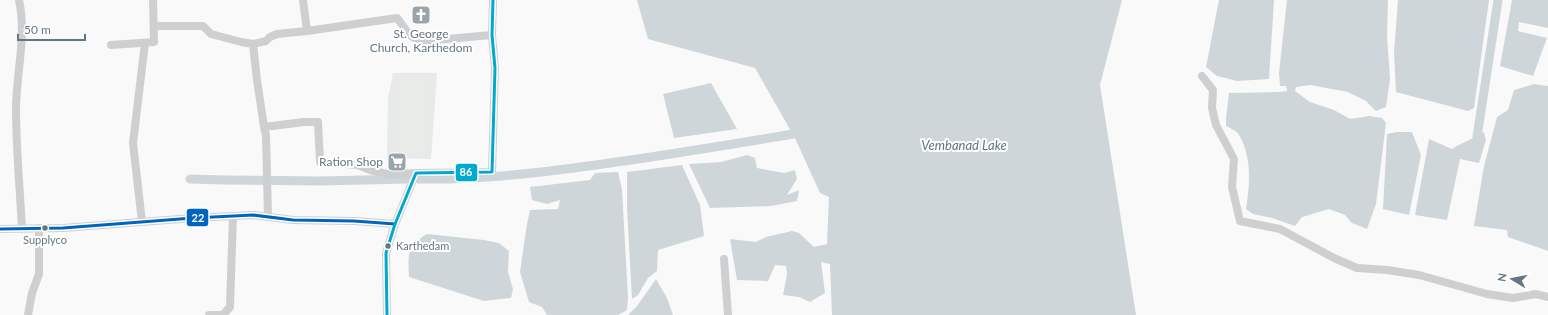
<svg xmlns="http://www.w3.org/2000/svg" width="1548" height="315" font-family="Lato,sans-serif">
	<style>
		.built { fill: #e8e9e9 }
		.green { fill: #e8ebe6 }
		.water { fill: #ced6d9 }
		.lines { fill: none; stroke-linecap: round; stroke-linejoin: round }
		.canal { stroke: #ced6d9; stroke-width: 9 }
		.minor { stroke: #cecfd0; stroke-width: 8 }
		.bus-1-casing { stroke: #fff; stroke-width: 6 }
		.bus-2-casing { stroke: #fff; stroke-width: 6 }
		.bus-1 { stroke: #0065bd; stroke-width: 3 }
		.bus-2 { stroke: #00a9ce; stroke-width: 3 }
		.bus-dot { fill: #657683; stroke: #fff; stroke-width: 1.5 }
		.labels { text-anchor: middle; stroke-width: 4; stroke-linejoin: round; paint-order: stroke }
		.bus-label { font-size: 11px; fill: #657683; stroke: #fff }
		.poi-label { font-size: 12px; fill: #657683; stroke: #fff }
		.water-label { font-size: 13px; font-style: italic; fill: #60757c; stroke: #fff }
		.line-badge { stroke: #fff; stroke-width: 1.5 }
		.badge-label { font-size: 11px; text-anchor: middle; font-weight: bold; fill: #fff }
	</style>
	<rect width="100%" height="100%" fill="#f9f9f9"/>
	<path class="built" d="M 393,73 L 437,73 L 431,159 L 387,158 L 388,98 Z"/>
	<path class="green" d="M 430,80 L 426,153 L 399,153 L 401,99 L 395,99 L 397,81 Z"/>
	<path class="water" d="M 637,0 L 1122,0 L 1100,85 L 1136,315 L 832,315 L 830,264 L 821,262 L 825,293 L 810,302 L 799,297 L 783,295 L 787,274 L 786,266 L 775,265 L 768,281 L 737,280 L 730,239 L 756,242 L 766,237 L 792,231 L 799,233 L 814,247 L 827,244 L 829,197 L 820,193 L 795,138 L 755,68 L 648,39 Z
		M 1219,0 L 1274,0 L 1269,79 L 1237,81 L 1217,76 L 1206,67 Z
		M 1287,0 L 1388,0 L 1387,36 L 1390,79 L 1386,107 L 1376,111 L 1366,101 L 1348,92 L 1310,85 L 1296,87 L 1295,91 L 1310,102 L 1334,110 L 1350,119 L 1369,116 L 1382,118 L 1386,123 L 1376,204 L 1367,229 L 1352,223 L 1345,215 L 1329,209 L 1302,217 L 1295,226 L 1272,218 L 1253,214 L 1246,209 C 1250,184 1252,157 1239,135 C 1237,131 1230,128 1226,126 L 1226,118 L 1229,93 L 1279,92 L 1287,91 L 1286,86 L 1280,86 L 1279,73 Z
		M 1398,0 L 1489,0 L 1474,108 L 1468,111 L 1396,92 L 1394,53 Z
		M 1512,0 L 1548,0 L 1548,28 L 1519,22 L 1518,31 L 1547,38 L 1533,76 L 1500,66 Z
		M 711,83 L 737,129 L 674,138 L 663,94 Z
		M 1534,84 L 1548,86 L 1548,251 L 1508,237 L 1507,230 L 1474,226 L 1484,166 L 1497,117 L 1508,110 L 1514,90 Z
		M 1397,132 L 1412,132 L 1421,155 L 1409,215 L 1383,209 L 1387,134 Z
		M 1484,132 L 1486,140 L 1479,163 L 1460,159 L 1447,220 L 1415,215 L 1429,139 L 1452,149 C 1462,142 1474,139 1484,132 Z
		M 747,155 L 755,158 L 757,168 L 784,173 L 795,170 L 797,179 L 787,195 L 799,190 L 797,201 L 771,206 L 710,208 L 689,164 L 721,162 Z
		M 682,165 L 700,205 L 704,236 L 658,250 L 657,271 L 648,278 L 638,295 L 632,299 L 627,207 L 627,172 Z
		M 618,172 L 622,189 L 628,298 L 627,310 L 618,315 L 547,315 L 542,307 L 529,302 L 520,272 L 527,224 L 530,210 L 558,209 L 560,200 L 547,204 L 532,200 L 530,187 L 590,180 L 595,173 Z
		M 427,234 L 484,240 L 499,243 L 509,251 L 508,272 L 513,289 L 511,298 L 484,301 L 409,277 C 408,254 406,247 427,234 Z
		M 656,279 L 667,298 L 673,315 L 628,315 L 637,306 Z"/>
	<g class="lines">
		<path class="canal" d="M 1477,137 L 1498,0
			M 190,179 L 225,180 L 320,181 L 407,179
			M 419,179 C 483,180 547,172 610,163 C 675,154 740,143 805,132"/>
		<path class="minor" d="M 19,0 C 27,36 16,73 16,110 C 16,149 20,189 22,229
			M 154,26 L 203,26 L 211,34 L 241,42 L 253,44 L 257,80 L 264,127
			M 307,31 L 397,18 C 407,29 407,39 424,41 L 492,35
			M 253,44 L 266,41 L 270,37 L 277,34 L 307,31 L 303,0
			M 111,45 L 154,42 L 153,0
			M 1202,76 L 1213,90 L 1212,108 L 1216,125 L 1234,159 L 1232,187 L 1240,221 L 1280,229 L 1334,258 L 1357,268 L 1387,270 L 1419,275 L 1487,294 L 1513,298 L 1536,294 L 1548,297
			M 268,217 L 266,135 L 264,127 L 304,122 L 318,122 L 320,162 L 358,165 L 370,170 L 391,175 L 416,173
			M 142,222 L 133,143 L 145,43
			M 0,229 L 63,228 L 193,218 L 253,215 L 293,220 L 354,221 L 395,224
			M 724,259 L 728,315
			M 28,315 L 32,293 L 39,274 L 39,228
			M 209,315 L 223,315 L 230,307 L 233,216
			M 387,315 L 386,253 L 395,224 L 416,173 L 492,172 L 495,68 L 492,35 L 493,0"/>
		<defs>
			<path id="bus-1" d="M 0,229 L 63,228 L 193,218 L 253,215 L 293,220 L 354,221 L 395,224"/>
			<path id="bus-2" d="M 387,315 L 386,253 L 395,224 L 416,173 L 492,172 L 495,68 L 492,35 L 493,0"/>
		</defs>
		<use href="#bus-1" class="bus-1-casing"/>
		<use href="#bus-2" class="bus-2-casing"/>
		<use href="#bus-1" class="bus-1"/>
		<use href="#bus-2" class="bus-2"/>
	</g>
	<defs>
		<symbol id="church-square" viewBox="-11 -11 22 22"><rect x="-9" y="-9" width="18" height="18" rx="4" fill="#99a4ac" stroke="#fff"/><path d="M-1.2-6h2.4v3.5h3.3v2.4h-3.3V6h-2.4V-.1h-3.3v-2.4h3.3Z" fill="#fff"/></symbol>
		<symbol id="supermarket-square" viewBox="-11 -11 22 22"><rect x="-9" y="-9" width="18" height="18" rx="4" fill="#99a4ac" stroke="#fff"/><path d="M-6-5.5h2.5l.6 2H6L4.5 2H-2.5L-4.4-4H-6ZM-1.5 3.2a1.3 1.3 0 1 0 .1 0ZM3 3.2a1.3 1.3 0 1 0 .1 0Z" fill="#fff"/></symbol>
	</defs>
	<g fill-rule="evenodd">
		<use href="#church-square" x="410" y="4" width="22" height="22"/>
		<use href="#supermarket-square" x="386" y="151" width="22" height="22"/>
	</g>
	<g class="bus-dot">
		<circle cx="45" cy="228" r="3.5"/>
		<circle cx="388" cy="246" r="3.5"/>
	</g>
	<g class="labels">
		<g class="bus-label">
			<text x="45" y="244">Supplyco</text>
			<text x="396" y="250" text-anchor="start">Karthedam</text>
		</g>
		<g class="poi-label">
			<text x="421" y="38">St. George<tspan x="421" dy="14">Church, Karthedom</tspan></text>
			<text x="383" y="166" text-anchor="end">Ration Shop</text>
		</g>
		<g class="water-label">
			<text x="964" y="150">Vembanad Lake</text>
		</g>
	</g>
	<g class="line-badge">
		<rect x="455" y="163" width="23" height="19" rx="4" fill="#00a9ce"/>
		<rect x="186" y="208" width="23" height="19" rx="4" fill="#0065bd"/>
	</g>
	<g class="badge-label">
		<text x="466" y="176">86</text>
		<text x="198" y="222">22</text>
	</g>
	<g transform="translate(1512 279) rotate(280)" stroke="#ffffff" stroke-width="3" paint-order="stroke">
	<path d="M0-3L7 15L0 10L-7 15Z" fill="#657683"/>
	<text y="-6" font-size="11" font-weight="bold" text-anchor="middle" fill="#657683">N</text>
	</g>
	<path d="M18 34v6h67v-6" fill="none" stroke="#657683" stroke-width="2"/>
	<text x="24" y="34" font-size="12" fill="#657683" stroke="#ffffff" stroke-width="3" paint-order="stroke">50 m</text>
</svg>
